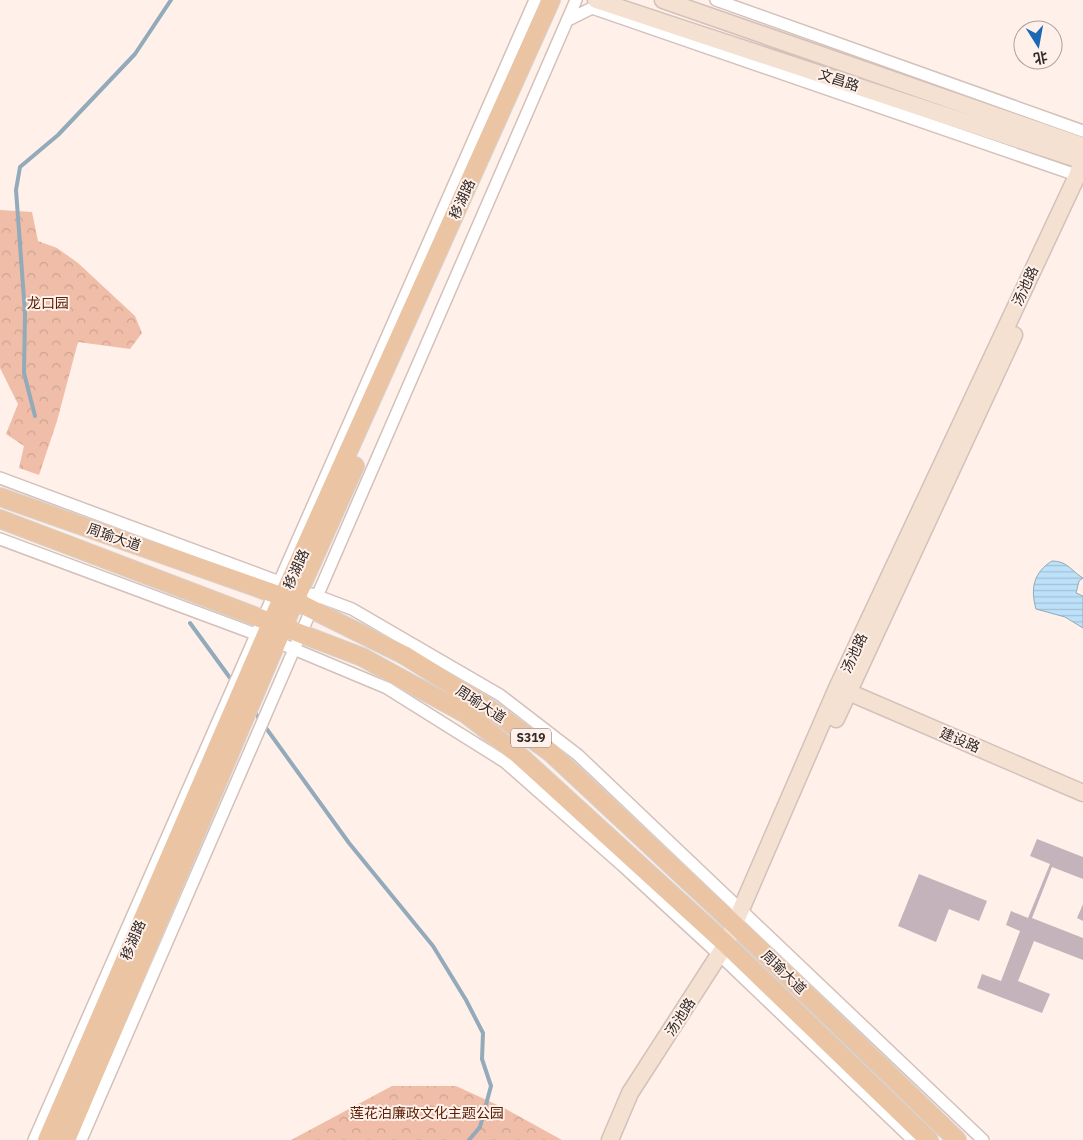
<svg xmlns="http://www.w3.org/2000/svg" width="1083" height="1140" font-family="'IBM Plex Sans','Noto Sans SC',sans-serif">
	<style>
		.park { fill: url(#park-crowns) }
		.water { fill: url(#water-rules); stroke: #92aab9 }
		.lines { fill: none; stroke-linecap: round; stroke-linejoin: round }
		.stream { stroke: #92aab9; stroke-width: 4 }
		.building { fill: #c4b3bb }
		.street-casing { stroke: #d3c1ba; stroke-width: 14 }
		.secondary-casing { stroke: #d3c1ba; stroke-width: 19 }
		.primary-casing { stroke: #d6d4d4; stroke-width: 20 }
		.street { stroke: #fff; stroke-width: 11 }
		.secondary { stroke: #f5e1d1; stroke-width: 16 }
		.primary { stroke: #ebc4a3; stroke-width: 18 }
		.labels { text-anchor: middle; stroke-width: 4; stroke-linejoin: round; paint-order: stroke }
		.shield { fill: #fff0ea; stroke: #6f6562; stroke-width: 1 }
		.shield-label { font-size: 12px; font-weight: bold; fill: #312a27 }
		.street-label { font-size: 14px; fill: #312a27; stroke: #fff0ea }
		.park-label { font-size: 14px; fill: #5a2107; stroke: #fff0ea }
	</style>
	<defs>
		<pattern id="park-crowns" width="20" height="18" patternUnits="userSpaceOnUse" patternTransform="scale(1.25)"><rect width="20" height="18" fill="#f0bda9"/><path d="M2 6a3 3 0 1 1 6 0M12 15a3 3 0 1 1 6 0" fill="none" stroke="#cea391"/></pattern>
		<pattern id="water-rules" width="6" height="5" patternUnits="userSpaceOnUse" patternTransform="scale(1.25)"><rect width="6" height="5" fill="#bce1f8"/><path d="M0 2.5h6" fill="none" stroke="#a2c1d5"/></pattern>
	</defs>
	<rect width="100%" height="100%" fill="#fff0ea"/>
	<path class="park" d="M 0,210 L 32,212 L 38,241 L 57,248 L 78,263 L 135,316 L 142,333 L 130,349 L 78,342 L 57,421 L 39,475 L 19,468 L 24,446 L 6,434 L 18,404 L 0,368 Z
		M 392,1086 L 456,1086 L 504,1108 L 562,1140 L 291,1140 Z"/>
	<path class="water" d="M 1052,561 C 1068,561 1071,571 1083,578 L 1079,581 L 1076,593 L 1083,596 L 1083,628 L 1065,617 L 1036,609 C 1030,588 1034,572 1052,561 Z"/>
	<g class="lines">
		<path class="stream" d="M 35,416 L 24,373 L 25,313 L 16,190 L 20,167 L 58,135 L 135,54 L 171,0
			M 190,623 L 233,682
			M 253,710 L 349,843 L 433,946 L 466,1000 L 483,1033 L 482,1059 L 491,1086 L 480,1127 L 469,1140"/>
	</g>
	<path class="building" d="M 1037,839 L 1083,857 L 1083,879 L 1052,867 L 1032,918 L 1083,938 L 1083,960 L 1034,941 L 1018,981 L 1050,994 L 1042,1013 L 977,988 L 982,974 L 1001,981 L 1020,931 L 1006,925 L 1011,911 L 1028,918 L 1050,864 L 1030,856 Z
		M 919,874 L 987,901 L 979,921 L 949,909 L 936,942 L 898,926 Z
		M 1083,904 L 1083,921 L 1077,918 Z"/>
	<g class="lines">
		<defs>
			<path id="street" d="M 716,0 L 1083,131
				M 568,20 L 592,8 L 1082,177
				M 0,478 L 285,584
				M 0,539 L 277,642 L 387,688 L 505,762 L 622,865 L 726,961 L 913,1140
				M 312,594 L 352,609 L 500,695 L 578,755 L 983,1140
				M 34,1140 L 535,0
				M 81,1140 L 576,0"/>
			<path id="secondary" d="M 596,0 L 1083,161
				M 663,0 L 1083,146
				M 839,688 L 1083,793
				M 836,719 L 1014,335
				M 610,1140 L 630,1093 L 726,944 L 837,688 L 1077,176 L 1083,157"/>
			<path id="primary" d="M 0,497 L 295,601 L 404,655 L 484,705 L 550,752 L 735,925 L 957,1140
				M 0,519 L 362,657 L 466,714 L 519,755 L 726,944 L 929,1140
				M 47,1140 L 272,621 L 551,0
				M 66,1140 L 284,625 L 355,466"/>
		</defs>
		<use href="#street" class="street-casing"/>
		<use href="#secondary" class="secondary-casing"/>
		<use href="#primary" class="primary-casing"/>
		<use href="#street" class="street"/>
		<use href="#secondary" class="secondary"/>
		<use href="#primary" class="primary"/>
	</g>
	<g class="labels">
		<rect class="shield" x="511" y="728.5" width="40" height="19" rx="4"/>
		<g class="shield-label">
			<text x="531" y="742">S319</text>
		</g>
		<g class="street-label">
			<text transform="translate(839 80) rotate(18)" y="5">文昌路</text>
			<text transform="translate(462 199) rotate(-66)" y="5">移湖路</text>
			<text transform="translate(1025 286) rotate(-65)" y="5">汤池路</text>
			<text transform="translate(114 537) rotate(19)" y="5">周瑜大道</text>
			<text transform="translate(296 569) rotate(-66)" y="5">移湖路</text>
			<text transform="translate(854 653) rotate(-65)" y="5">汤池路</text>
			<text transform="translate(481 704) rotate(33)" y="5">周瑜大道</text>
			<text transform="translate(960 740) rotate(23)" y="5">建设路</text>
			<text transform="translate(133 940) rotate(-67)" y="5">移湖路</text>
			<text transform="translate(784 972) rotate(44)" y="5">周瑜大道</text>
			<text transform="translate(680 1017) rotate(-57)" y="5">汤池路</text>
		</g>
		<g class="park-label">
			<text x="48" y="308">龙口园</text>
			<text x="427" y="1118">莲花泊廉政文化主题公园</text>
		</g>
	</g>
	<g transform="translate(1038 45) rotate(169)"><circle r="24" fill="#fff0ea" stroke="#ada19c"/>
	<path d="M0-4L9 19L0 12L-9 19Z" fill="#1b68b7"/>
	<text y="-8" font-size="14" font-weight="bold" text-anchor="middle" fill="#312a27">北</text>
	</g>
</svg>
